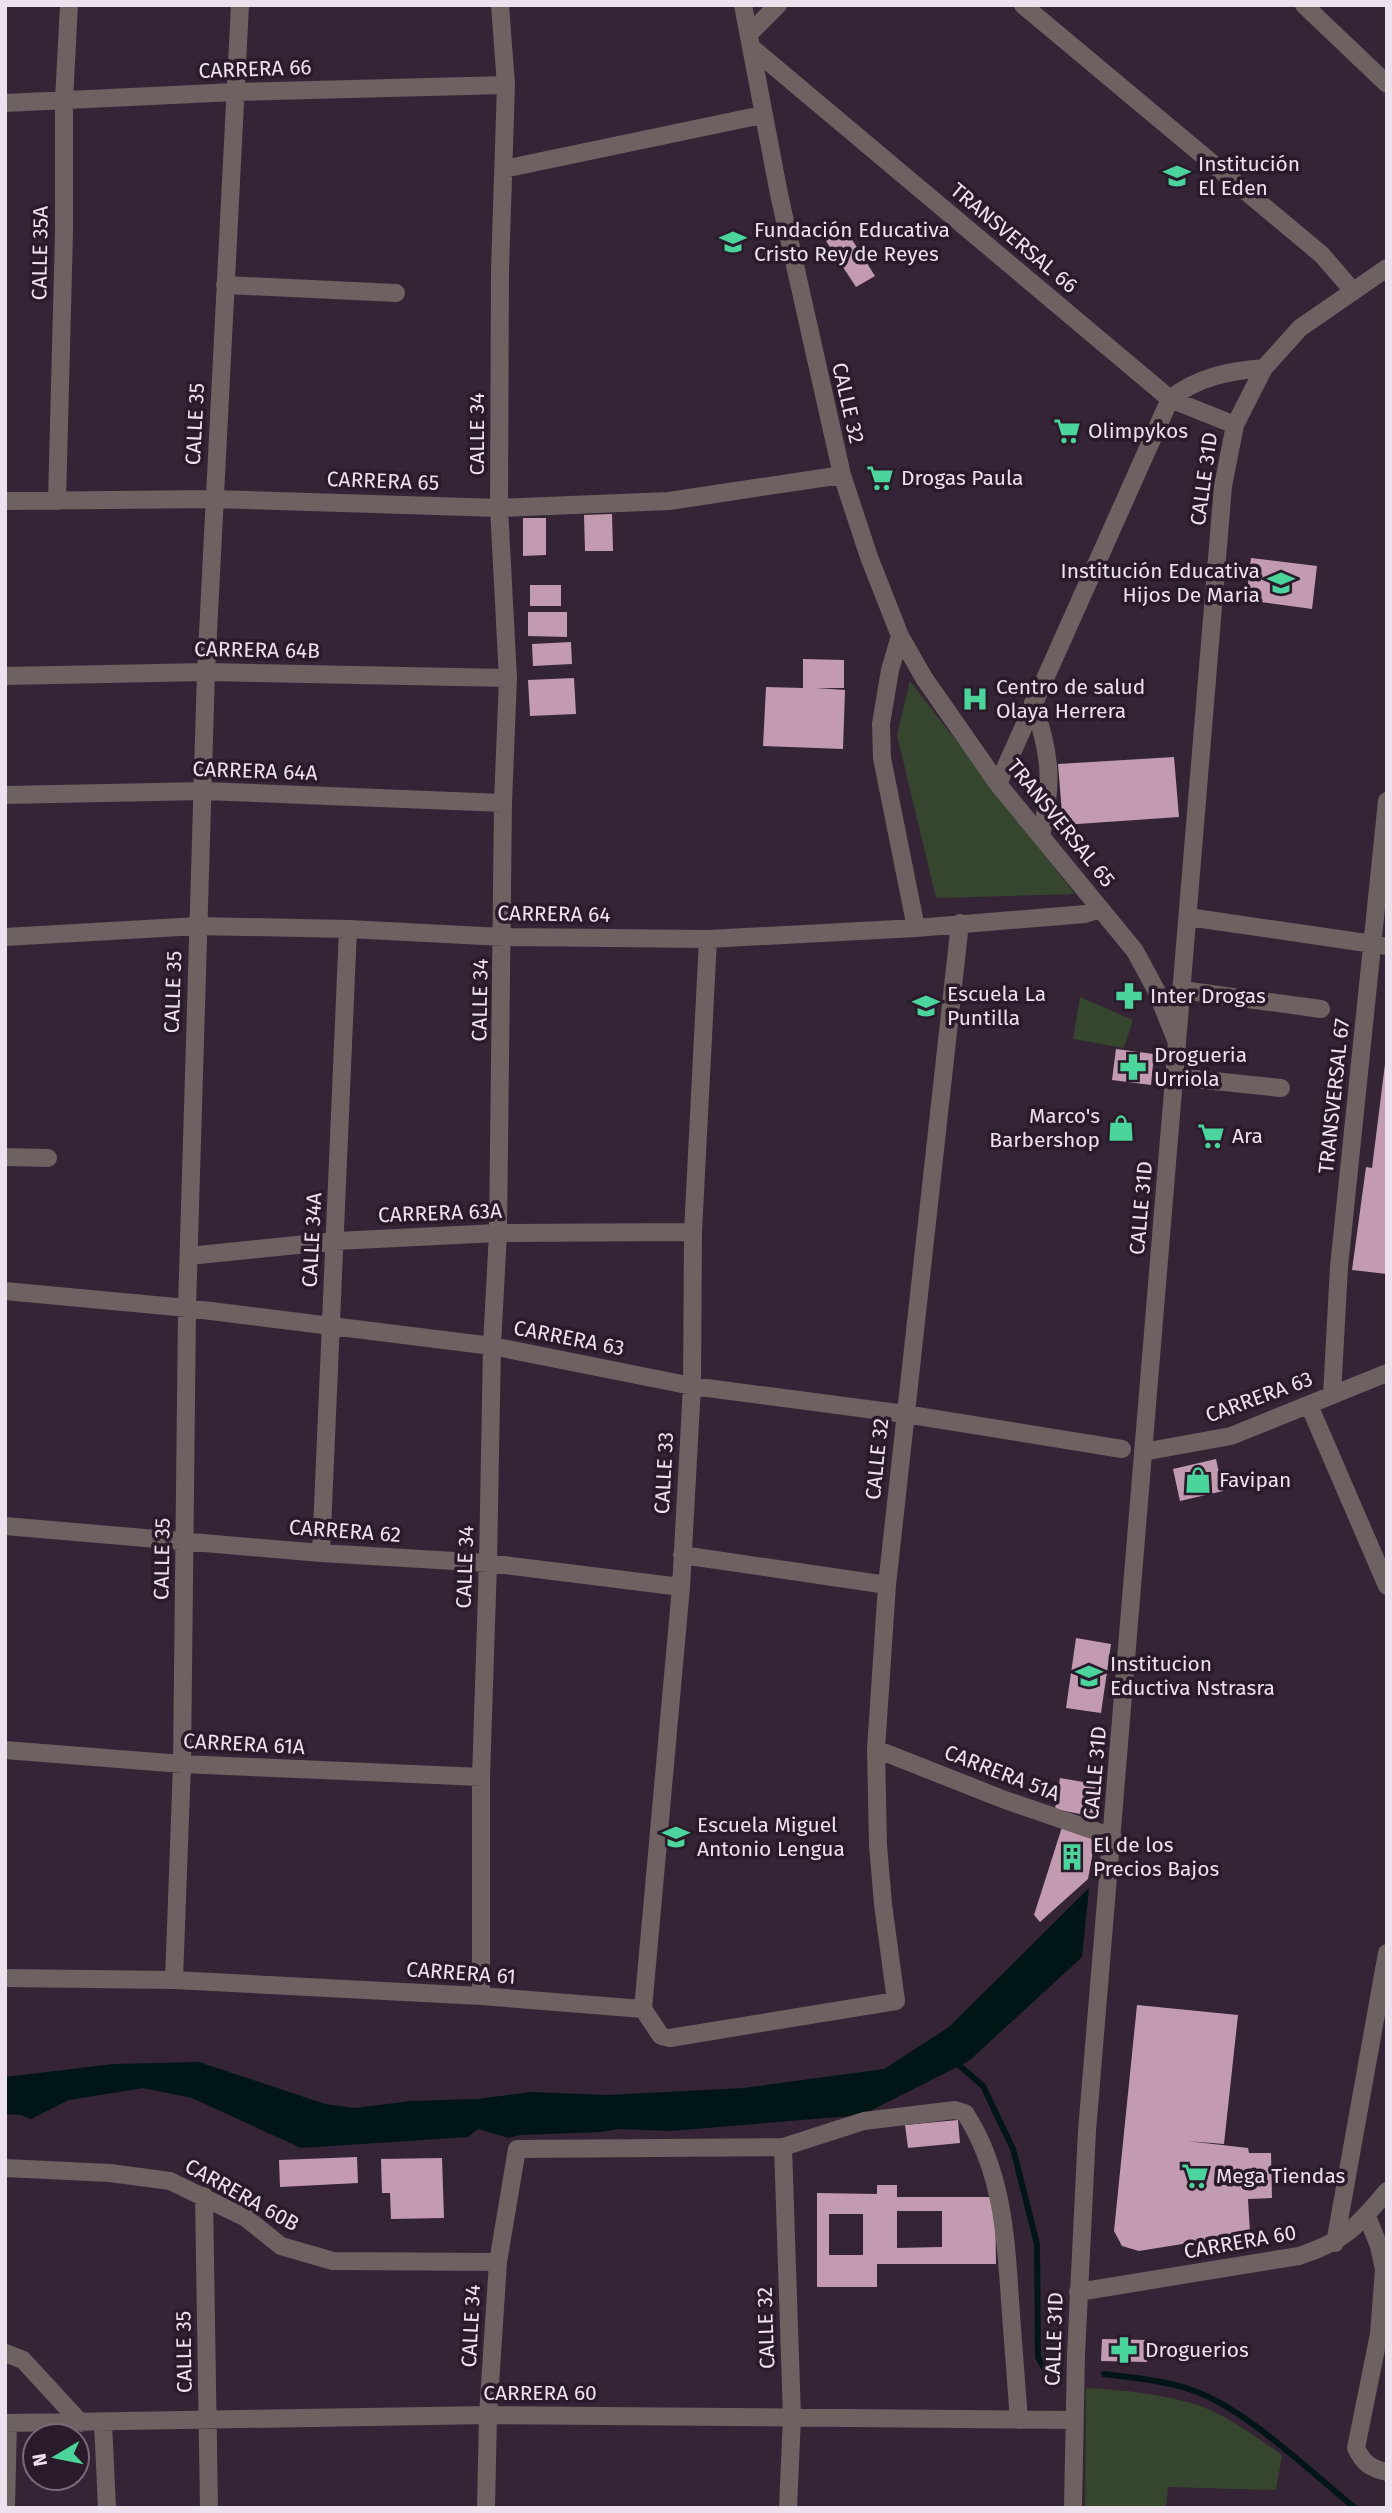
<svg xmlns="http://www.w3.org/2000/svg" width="1392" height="2513" font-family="'Fira Sans',sans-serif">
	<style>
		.green { fill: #36462e }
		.water { fill: #001616 }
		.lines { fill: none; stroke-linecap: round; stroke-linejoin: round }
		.stream { stroke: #001616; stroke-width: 6 }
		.building { fill: #c39bb1; fill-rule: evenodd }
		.minor { stroke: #6d6162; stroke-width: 18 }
		.labels { text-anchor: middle; stroke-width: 7; stroke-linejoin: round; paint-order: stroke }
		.street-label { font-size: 21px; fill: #ece1ec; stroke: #2a1b2b }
		.poi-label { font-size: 21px; fill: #ece1ec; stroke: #2a1b2b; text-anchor: start }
	</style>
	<rect width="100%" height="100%" fill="#342435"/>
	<path class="green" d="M 910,681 L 1075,894 L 936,898 L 897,735 Z
		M 1080,997 L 1133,1020 L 1124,1048 L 1073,1039 Z
		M 1086,2388 C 1124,2390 1162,2394 1198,2405 C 1226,2415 1258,2438 1282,2455 L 1276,2490 L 1168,2487 L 1166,2508 L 1085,2508 Z"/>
	<path class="water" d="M 1089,1888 L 1082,1957 L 969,2061 L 862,2115 L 670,2131 L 619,2129 L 601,2132 L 520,2135 L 509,2138 L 478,2129 L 468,2137 L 301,2148 L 192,2098 L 143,2088 L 69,2100 L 31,2119 L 20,2115 L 5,2114 L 5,2077 L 114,2064 L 199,2062 L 325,2104 L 355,2108 L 411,2101 L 477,2099 L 532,2092 L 607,2095 L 744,2088 L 884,2069 L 949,2027 Z"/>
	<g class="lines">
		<path class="stream" d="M 953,2060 L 983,2086 L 1013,2149 L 1037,2244 L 1038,2357 L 1044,2368 L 1060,2371
			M 1104,2374 C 1132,2378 1162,2380 1189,2389 C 1246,2408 1308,2470 1355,2508"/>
	</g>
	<path class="building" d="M 844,227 L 875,276 L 856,287 L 826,241 Z
		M 612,514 L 613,551 L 585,551 L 584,515 Z
		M 523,518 L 546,518 L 546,555 L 523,556 Z
		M 1251,558 L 1317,566 L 1312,609 L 1246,600 Z
		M 530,585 L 561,585 L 561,606 L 530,606 Z
		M 528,612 L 567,612 L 567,637 L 528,636 Z
		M 571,642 L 572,664 L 533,666 L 532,644 Z
		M 803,659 L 844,660 L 844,688 L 816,688 L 845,690 L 843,749 L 763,746 L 766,687 L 803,688 Z
		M 574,678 L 576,714 L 530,716 L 528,680 Z
		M 1174,757 L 1179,817 L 1063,825 L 1058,764 Z
		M 1116,1049 L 1154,1054 L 1151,1085 L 1112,1080 Z
		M 1385,1064 L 1387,1064 L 1387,1274 L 1352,1270 L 1366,1167 L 1372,1168 Z
		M 1216,1459 L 1223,1491 L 1180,1501 L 1173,1469 Z
		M 1076,1638 L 1111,1644 L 1101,1713 L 1066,1708 Z
		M 1060,1778 L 1101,1785 L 1095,1817 L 1055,1809 Z
		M 1063,1824 L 1096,1835 L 1088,1879 L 1040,1922 L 1034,1915 Z
		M 1137,2005 L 1238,2015 L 1224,2144 L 1187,2141 L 1248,2148 L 1249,2153 L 1271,2153 L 1272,2198 L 1248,2199 L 1250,2233 L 1139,2251 L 1122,2246 L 1114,2231 Z
		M 958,2120 L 960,2143 L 908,2148 L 905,2125 Z
		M 357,2157 L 358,2183 L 280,2187 L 279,2160 Z
		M 442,2158 L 444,2218 L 391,2219 L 390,2193 L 382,2193 L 381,2159 Z
		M 877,2185 L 897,2185 L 897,2197 L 995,2197 L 996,2264 L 877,2264 L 877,2287 L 817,2287 L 817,2193 L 877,2194 ZM 897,2211 L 942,2211 L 942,2247 L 897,2248 ZM 829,2214 L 863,2214 L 863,2255 L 829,2255 Z
		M 1102,2339 L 1147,2340 L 1147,2362 L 1101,2361 Z"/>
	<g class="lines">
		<path class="minor" d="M 743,5 L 779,194 L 842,475 L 869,557 L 900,636 L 924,678 L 998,784 L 1135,951 L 1156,990 L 1176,1040
			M 1023,5 L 1322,255 L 1353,291
			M 1304,5 L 1387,84
			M 749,34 L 778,5
			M 751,47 L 1170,399 L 1235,425
			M 5,103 L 235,92 L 506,85
			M 504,169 L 762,115
			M 225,285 L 396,293
			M 5,501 L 214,499 L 499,508 L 669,501 L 842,475
			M 57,501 L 64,232 L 64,100 L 69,5
			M 900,636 L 890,670 L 881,724 L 882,758 L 916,928
			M 5,676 L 206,672 L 508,678
			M 1033,703 C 1051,754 1053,783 1041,836
			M 998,784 L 1170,399 C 1198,377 1228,371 1264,368
			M 5,795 L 204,791 L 503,803
			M 1188,917 L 1387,946
			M 5,937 L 198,926 L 348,929 L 503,937 L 708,939 L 916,928 L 1085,914 L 1101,909
			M 1182,990 L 1321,1009
			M 1175,1077 L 1281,1088
			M 5,1157 L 48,1158
			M 189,1256 L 336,1241 L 498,1233 L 693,1232
			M 5,1291 L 187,1308 L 492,1346 L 692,1386 L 905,1414 L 1122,1449
			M 1332,1395 L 1339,1267 L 1387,801
			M 1309,1405 L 1387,1586
			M 1143,1452 L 1231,1436 L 1387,1373
			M 5,1526 L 321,1553 L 488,1563 L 681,1587
			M 321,1553 L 348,929
			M 682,1555 L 887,1585
			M 876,1749 L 1005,1800 L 1113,1837
			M 5,1750 L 182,1764 L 481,1777
			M 5,1978 L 174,1980 L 481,1996 L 643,2009
			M 174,1980 L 182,1764 L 187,1308 L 206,672 L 240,5
			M 481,1996 L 481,1777 L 488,1563 L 492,1346 L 498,1233 L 503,803 L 508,678 L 499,508 L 500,270 L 506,85 L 500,5
			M 643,2009 L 661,2036 L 670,2038 L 896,2001 L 883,1904 L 878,1845 L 876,1749 L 887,1585 L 960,923
			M 643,2009 L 681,1587 L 692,1386 L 693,1232 L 708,939
			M 783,2147 L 792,2417 L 788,2508
			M 5,2168 L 110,2173 L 170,2181 L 246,2218 L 281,2246 L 333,2261 L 498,2262
			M 204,2196 L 209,2508
			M 1367,2216 L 1379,2246 L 1384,2269 L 1379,2334 L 1356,2448 C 1363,2463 1370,2468 1387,2472
			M 1335,2243 L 1387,1953
			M 1078,2292 L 1299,2256 C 1343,2242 1358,2226 1387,2191
			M 5,2353 L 23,2360 L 81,2423
			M 103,2422 L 107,2508
			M 5,2423 L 488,2415 L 1074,2420
			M 6,2508 L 8,2423
			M 486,2508 L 488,2415 L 498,2262 L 517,2149 L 783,2147 L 864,2121 L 955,2110 L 965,2113 C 1002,2170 1006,2236 1010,2301 C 1013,2341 1016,2380 1019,2420
			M 1073,2508 L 1076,2355 L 1087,2131 L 1223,486 L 1235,425 L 1264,368 L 1300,328 L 1387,268"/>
	</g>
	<defs>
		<symbol id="school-bare" viewBox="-9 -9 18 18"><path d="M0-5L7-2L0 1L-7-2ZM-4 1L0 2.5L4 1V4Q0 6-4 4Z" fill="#4bd49b" stroke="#2a1b2b" stroke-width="2.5" paint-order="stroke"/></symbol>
		<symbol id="supermarket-bare" viewBox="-9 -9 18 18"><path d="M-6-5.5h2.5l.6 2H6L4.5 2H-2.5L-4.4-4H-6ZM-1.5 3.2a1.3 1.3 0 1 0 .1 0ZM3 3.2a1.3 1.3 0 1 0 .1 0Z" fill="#4bd49b" stroke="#2a1b2b" stroke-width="2.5" paint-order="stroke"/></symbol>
		<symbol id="hospital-bare" viewBox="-9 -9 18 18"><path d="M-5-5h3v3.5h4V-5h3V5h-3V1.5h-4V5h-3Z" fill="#4bd49b" stroke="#2a1b2b" stroke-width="2.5" paint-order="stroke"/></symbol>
		<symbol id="pharmacy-bare" viewBox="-9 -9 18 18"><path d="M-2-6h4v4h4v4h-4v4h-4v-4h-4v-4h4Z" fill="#4bd49b" stroke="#2a1b2b" stroke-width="2.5" paint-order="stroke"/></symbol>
		<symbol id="shop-bare" viewBox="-9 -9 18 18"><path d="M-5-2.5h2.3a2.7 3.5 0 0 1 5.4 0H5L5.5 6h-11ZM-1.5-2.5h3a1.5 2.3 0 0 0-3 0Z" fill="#4bd49b" stroke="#2a1b2b" stroke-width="2.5" paint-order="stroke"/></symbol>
		<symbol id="building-bare" viewBox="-9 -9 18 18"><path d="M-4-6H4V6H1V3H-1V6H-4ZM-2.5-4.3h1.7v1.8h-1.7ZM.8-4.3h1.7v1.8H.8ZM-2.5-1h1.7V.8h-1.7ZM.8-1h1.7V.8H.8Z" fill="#4bd49b" stroke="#2a1b2b" stroke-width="2.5" paint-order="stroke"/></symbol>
	</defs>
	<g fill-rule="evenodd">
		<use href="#school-bare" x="1158" y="157" width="38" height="38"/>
		<use href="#school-bare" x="714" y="223" width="38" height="38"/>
		<use href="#supermarket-bare" x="1048" y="412" width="38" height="38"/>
		<use href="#supermarket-bare" x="861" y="459" width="38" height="38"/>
		<use href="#school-bare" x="1262" y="564" width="38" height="38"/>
		<use href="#hospital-bare" x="956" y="680" width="38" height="38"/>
		<use href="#pharmacy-bare" x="1110" y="977" width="38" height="38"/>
		<use href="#school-bare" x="907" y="987" width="38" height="38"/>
		<use href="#pharmacy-bare" x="1114" y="1048" width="38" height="38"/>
		<use href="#shop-bare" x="1102" y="1109" width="38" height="38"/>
		<use href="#supermarket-bare" x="1192" y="1117" width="38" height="38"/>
		<use href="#shop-bare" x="1179" y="1461" width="38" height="38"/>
		<use href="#school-bare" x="1070" y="1657" width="38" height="38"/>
		<use href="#school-bare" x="657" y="1818" width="38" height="38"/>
		<use href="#building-bare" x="1053" y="1838" width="38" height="38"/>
		<use href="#supermarket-bare" x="1176" y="2157" width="38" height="38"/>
		<use href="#pharmacy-bare" x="1105" y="2331" width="38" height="38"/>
	</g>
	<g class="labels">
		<g class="street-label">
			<text transform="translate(255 69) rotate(-2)" y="7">CARRERA 66</text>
			<text transform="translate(1014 238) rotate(40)" y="7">TRANSVERSAL 66</text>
			<text transform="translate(40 253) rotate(-89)" y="7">CALLE 35A</text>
			<text transform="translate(848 403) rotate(77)" y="7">CALLE 32</text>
			<text transform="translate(195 424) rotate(-87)" y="7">CALLE 35</text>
			<text transform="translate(477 434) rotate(-90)" y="7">CALLE 34</text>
			<text transform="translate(1204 479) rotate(-82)" y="7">CALLE 31D</text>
			<text transform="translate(383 481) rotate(2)" y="7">CARRERA 65</text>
			<text transform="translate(257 650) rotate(1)" y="7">CARRERA 64B</text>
			<text transform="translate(255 771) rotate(2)" y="7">CARRERA 64A</text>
			<text transform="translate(1061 823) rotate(51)" y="7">TRANSVERSAL 65</text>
			<text transform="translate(554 914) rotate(1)" y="7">CARRERA 64</text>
			<text transform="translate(173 992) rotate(-88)" y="7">CALLE 35</text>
			<text transform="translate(480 1000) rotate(-89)" y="7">CALLE 34</text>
			<text transform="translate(1334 1096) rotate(-84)" y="7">TRANSVERSAL 67</text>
			<text transform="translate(1141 1208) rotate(-85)" y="7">CALLE 31D</text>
			<text transform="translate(440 1213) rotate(-2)" y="7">CARRERA 63A</text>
			<text transform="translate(312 1240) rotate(-87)" y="7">CALLE 34A</text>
			<text transform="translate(569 1338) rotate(11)" y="7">CARRERA 63</text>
			<text transform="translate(1259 1397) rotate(-20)" y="7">CARRERA 63</text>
			<text transform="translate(877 1459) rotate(-84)" y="7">CALLE 32</text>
			<text transform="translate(664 1473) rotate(-87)" y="7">CALLE 33</text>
			<text transform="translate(345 1531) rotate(4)" y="7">CARRERA 62</text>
			<text transform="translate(162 1559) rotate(-89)" y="7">CALLE 35</text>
			<text transform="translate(465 1567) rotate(-88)" y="7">CALLE 34</text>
			<text transform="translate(244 1744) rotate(3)" y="7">CARRERA 61A</text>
			<text transform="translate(1002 1773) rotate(21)" y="7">CARRERA 51A</text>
			<text transform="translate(1095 1773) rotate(-85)" y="7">CALLE 31D</text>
			<text transform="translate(461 1973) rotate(4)" y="7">CARRERA 61</text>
			<text transform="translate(242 2195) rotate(29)" y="7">CARRERA 60B</text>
			<text transform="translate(1240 2242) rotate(-10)" y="7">CARRERA 60</text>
			<text transform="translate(471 2326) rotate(-87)" y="7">CALLE 34</text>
			<text transform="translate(766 2328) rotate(-92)" y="7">CALLE 32</text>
			<text transform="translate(1054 2339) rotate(-88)" y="7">CALLE 31D</text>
			<text transform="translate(184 2352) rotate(-91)" y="7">CALLE 35</text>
			<text x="540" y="2400">CARRERA 60</text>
		</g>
		<g class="poi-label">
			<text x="1198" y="171">Institución<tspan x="1198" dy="24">El Eden</tspan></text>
			<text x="754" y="237">Fundación Educativa<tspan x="754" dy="24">Cristo Rey de Reyes</tspan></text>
			<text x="1088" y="438">Olimpykos</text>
			<text x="901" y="485">Drogas Paula</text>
			<text x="1260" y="578" text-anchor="end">Institución Educativa<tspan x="1260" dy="24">Hijos De Maria</tspan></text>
			<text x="996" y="694">Centro de salud<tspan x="996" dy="24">Olaya Herrera</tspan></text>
			<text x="947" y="1001">Escuela La<tspan x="947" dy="24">Puntilla</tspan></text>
			<text x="1150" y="1003">Inter Drogas</text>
			<text x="1154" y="1062">Drogueria<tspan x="1154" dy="24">Urriola</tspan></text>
			<text x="1100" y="1123" text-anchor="end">Marco's<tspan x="1100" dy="24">Barbershop</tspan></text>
			<text x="1232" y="1143">Ara</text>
			<text x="1219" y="1487">Favipan</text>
			<text x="1110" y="1671">Institucion<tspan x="1110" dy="24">Eductiva Nstrasra</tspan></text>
			<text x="697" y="1832">Escuela Miguel<tspan x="697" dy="24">Antonio Lengua</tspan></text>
			<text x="1093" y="1852">El de los<tspan x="1093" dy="24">Precios Bajos</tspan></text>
			<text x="1216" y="2183">Mega Tiendas</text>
			<text x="1145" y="2357">Droguerios</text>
		</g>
	</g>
	<rect width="1392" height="2513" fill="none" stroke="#ece1ec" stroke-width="14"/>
	<g transform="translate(56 2457) rotate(260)"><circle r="33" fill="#2a1b2b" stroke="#786a78" stroke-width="2"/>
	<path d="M0-5L12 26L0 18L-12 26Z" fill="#4bd49b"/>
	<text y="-10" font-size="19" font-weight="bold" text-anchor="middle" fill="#ece1ec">N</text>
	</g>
</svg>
